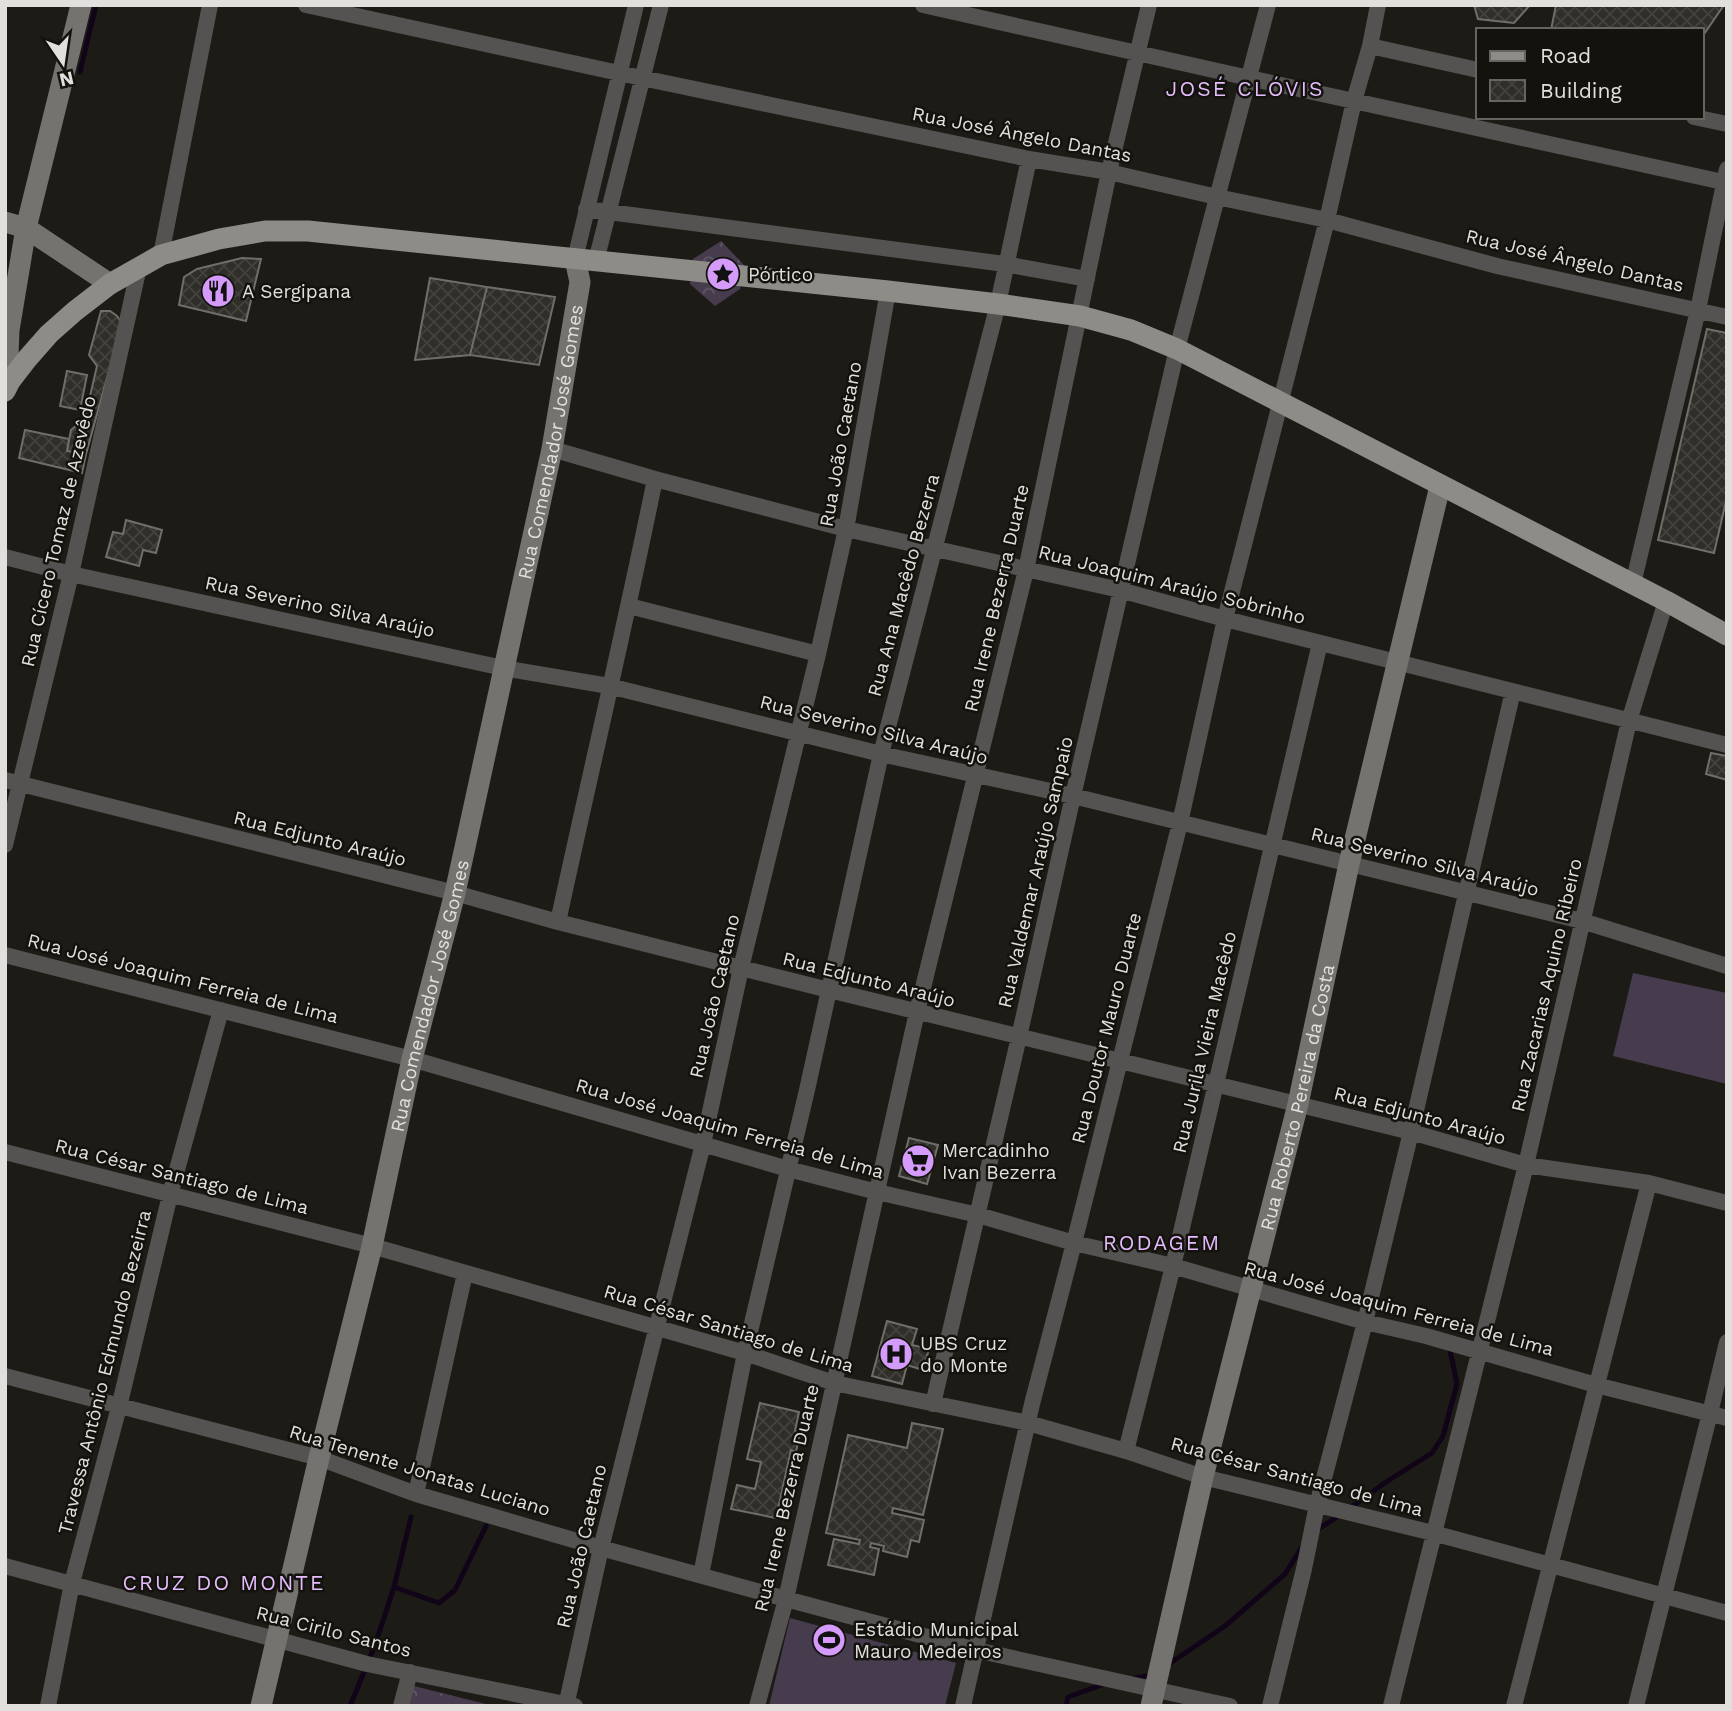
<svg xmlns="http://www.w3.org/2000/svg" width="1732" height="1711" font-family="'Work Sans',sans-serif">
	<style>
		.forest { fill: url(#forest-crowns) }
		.garden { fill: #463c4e }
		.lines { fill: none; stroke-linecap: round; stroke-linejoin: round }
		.stream { stroke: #110419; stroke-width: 5 }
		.building { fill: url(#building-cross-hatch); stroke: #6f6e68; stroke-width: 2 }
		.street { stroke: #545351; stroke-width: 16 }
		.secondary { stroke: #74736f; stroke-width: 21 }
		.primary { stroke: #8d8c87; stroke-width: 21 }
		.labels { text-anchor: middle; stroke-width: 5; stroke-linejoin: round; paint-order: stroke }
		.street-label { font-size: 19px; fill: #e1e0dd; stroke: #13120d }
		.poi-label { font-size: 19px; fill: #e1e0dd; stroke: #13120d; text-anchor: start }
		.neighbourhood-label { font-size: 21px; letter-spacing: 2px; fill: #e4bcfe; stroke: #13120d }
	</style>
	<defs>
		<pattern id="forest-crowns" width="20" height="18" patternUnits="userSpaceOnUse" patternTransform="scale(1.75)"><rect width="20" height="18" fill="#463c4e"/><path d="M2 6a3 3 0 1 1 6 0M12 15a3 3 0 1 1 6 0" fill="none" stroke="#605867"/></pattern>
		<pattern id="building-cross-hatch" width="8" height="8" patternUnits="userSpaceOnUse" patternTransform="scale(1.75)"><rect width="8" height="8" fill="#2f2e29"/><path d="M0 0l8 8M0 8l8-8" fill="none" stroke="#43423d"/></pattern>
	</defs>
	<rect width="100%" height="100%" fill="#1c1b16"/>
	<path class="forest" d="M 721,241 L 744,265 L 740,289 L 715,306 L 690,284 L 693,259 Z
		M 414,1686 L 494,1706 L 403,1706 Z"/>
	<path class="garden" d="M 1633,973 L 1727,993 L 1727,1084 L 1613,1056 Z
		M 790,1618 L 956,1663 L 945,1706 L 769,1706 Z"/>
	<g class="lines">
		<path class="stream" d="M 80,72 L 96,5
			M 1350,1508 L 1386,1482 L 1432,1453 L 1443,1436 L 1457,1384 L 1450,1350
			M 1315,1531 L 1342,1514
			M 394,1587 L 411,1517
			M 1166,1666 L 1225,1626 L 1285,1574 L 1302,1547
			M 1131,1679 L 1152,1675
			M 350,1706 L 375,1645 L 394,1587 L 439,1603 L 455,1590 L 486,1526
			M 1066,1706 L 1068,1697 L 1107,1683"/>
	</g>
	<path class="building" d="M 1474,5 L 1530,5 L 1514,23 L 1478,19 Z
		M 1556,5 L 1724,5 L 1702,37 L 1702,30 L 1551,30 Z
		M 242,258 L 261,259 L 246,321 L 179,305 L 184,277 L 197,269 Z
		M 430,278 L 487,287 L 470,355 L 415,360 Z
		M 487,287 L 555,297 L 539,365 L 470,355 Z
		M 101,311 L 110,311 L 117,316 L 121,322 L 121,327 L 86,454 L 67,451 L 71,430 L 85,418 L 97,366 L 89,355 Z
		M 1707,329 L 1727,333 L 1727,497 L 1714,553 L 1658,540 Z
		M 67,371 L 87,375 L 80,410 L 60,406 Z
		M 25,430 L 69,439 L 67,451 L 86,454 L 82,473 L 19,458 Z
		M 126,520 L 162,530 L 156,553 L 143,550 L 139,566 L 106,557 L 113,532 L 123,534 Z
		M 1711,753 L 1727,756 L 1727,780 L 1706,774 Z
		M 909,1138 L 938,1145 L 927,1184 L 899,1176 Z
		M 887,1321 L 917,1329 L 912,1345 L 929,1349 L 923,1370 L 907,1365 L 902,1384 L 872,1376 Z
		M 760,1403 L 799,1412 L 795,1431 L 800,1432 L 796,1452 L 791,1450 L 776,1518 L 731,1509 L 737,1485 L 755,1489 L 761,1462 L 747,1459 Z
		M 912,1423 L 943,1429 L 923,1515 L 893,1508 L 892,1513 L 924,1520 L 919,1542 L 911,1540 L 907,1557 L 883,1551 L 884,1546 L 871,1543 L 870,1547 L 879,1549 L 874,1575 L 828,1565 L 834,1539 L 859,1544 L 860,1540 L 826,1533 L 848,1435 L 907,1448 Z"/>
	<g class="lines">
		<path class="street" d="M 306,5 L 642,78 L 1029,159 L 1109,172 L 1217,197 L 1327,220 L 1497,266 L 1727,317
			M 923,5 L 1249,78 L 1723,182
			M 1370,46 L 1478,70
			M 1694,117 L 1727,124
			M 586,209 L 1005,264 L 1087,279
			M 161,255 L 210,5
			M 575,259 L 636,5
			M 596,261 L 661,5
			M 552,449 L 655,479 L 846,529 L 1120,590 L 1225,619 L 1727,745
			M 5,557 L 71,574 L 503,668 L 609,686 L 881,754 L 1073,796 L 1582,921 L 1727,966
			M 1633,584 L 1698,310 L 1727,169
			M 629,606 L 818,654
			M 5,780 L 455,893 L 558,922 L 829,990 L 1411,1132 L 1526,1165 L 1649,1183 L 1727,1203
			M 5,845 L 71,574 L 139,267
			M 558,922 C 590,774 625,627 655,479
			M 5,955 L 412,1059 L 788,1169 L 877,1192 L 978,1215 L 1074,1243 L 1173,1266 L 1365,1322 L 1426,1336 L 1596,1385 L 1727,1418
			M 5,1152 L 372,1246 L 745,1353 L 834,1383 L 1028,1423 L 1126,1451 L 1203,1477 L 1433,1533 L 1727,1613
			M 5,1376 L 319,1458 L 416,1494 L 601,1548 L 786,1599 L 976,1650 L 1230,1706
			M 933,1404 L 1019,1037 L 1073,796 L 1177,349 L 1268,5
			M 1126,1451 L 1173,1266 L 1320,643
			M 416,1494 L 465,1273
			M 5,1566 L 367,1664 L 575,1706
			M 701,1575 L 745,1353 L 807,1090 L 881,754 L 998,304 L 1029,159
			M 48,1706 L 72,1583 L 119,1407 L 170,1195 L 221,1010
			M 401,1706 L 410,1672
			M 566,1706 L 601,1548 L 703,1144 L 741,968 L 818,654 L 846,529 L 888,291
			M 757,1706 L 786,1599 L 917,1012 L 1026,570 L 1109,172 L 1149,5
			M 963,1706 L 1032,1404 L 1074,1243 L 1180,823 L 1225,619 L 1327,220 L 1354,101 L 1370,46 L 1378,5
			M 1270,1706 L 1304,1569 L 1317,1505 L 1365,1322 L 1411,1132 L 1513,691
			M 1391,1706 L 1526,1165 L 1629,721 L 1666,601
			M 1514,1706 L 1649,1183
			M 1636,1706 L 1710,1413 L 1727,1342"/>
		<g class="secondary">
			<path d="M 5,222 L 26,228 L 110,284"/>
			<path d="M 10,381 L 8,355 L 9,330 L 26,228 L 81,5"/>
			<path id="s1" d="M 261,1706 L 319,1458 L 372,1246 L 412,1059 L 455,893 L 552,449 L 580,282 L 575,259"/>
			<path id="s2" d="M 1151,1706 L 1203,1477 L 1298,1104 L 1349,864 L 1440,486"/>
		</g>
		<path class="primary" d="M 5,391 L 10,381 L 27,359 L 49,334 L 75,311 L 110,284 L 161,255 L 219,239 L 265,231 L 308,231 L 888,291 L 998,304 L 1080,316 L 1131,330 L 1177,349 L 1666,601 L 1727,635"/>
	</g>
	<defs>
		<symbol id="sight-disc" viewBox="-11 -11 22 22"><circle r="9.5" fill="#d59bfa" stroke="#13120d"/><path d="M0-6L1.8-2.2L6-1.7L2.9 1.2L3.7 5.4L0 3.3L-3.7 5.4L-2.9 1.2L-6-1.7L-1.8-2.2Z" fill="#111"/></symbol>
		<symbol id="restaurant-disc" viewBox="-11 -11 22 22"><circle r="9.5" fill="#d59bfa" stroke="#13120d"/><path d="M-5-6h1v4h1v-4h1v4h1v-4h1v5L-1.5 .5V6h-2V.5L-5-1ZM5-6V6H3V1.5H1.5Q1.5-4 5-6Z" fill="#111"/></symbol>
		<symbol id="supermarket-disc" viewBox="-11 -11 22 22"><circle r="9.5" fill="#d59bfa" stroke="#13120d"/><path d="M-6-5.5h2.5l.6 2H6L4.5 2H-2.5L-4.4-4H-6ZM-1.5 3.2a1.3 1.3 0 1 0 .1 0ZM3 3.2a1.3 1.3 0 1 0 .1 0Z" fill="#111"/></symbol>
		<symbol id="hospital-disc" viewBox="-11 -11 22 22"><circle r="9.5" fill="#d59bfa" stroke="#13120d"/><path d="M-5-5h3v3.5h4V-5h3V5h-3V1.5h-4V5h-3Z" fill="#111"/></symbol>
		<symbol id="stadium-disc" viewBox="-11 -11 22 22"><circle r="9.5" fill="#d59bfa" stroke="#13120d"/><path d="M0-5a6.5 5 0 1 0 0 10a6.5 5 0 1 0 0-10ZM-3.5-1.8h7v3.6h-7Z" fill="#111"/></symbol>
	</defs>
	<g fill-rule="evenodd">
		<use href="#sight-disc" x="704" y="255" width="38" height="38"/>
		<use href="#restaurant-disc" x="199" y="272" width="38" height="38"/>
		<use href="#supermarket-disc" x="899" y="1142" width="38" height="38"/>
		<use href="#hospital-disc" x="877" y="1335" width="38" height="38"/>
		<use href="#stadium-disc" x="810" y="1621" width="38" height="38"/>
	</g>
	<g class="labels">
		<g class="street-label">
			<text transform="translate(1022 134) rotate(11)" y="7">Rua José Ângelo Dantas</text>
			<text transform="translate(1575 260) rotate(13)" y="7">Rua José Ângelo Dantas</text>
			<text dy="7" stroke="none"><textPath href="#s1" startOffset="1297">Rua Comendador José Gomes</textPath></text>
			<text transform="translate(840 444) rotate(-80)" y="7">Rua João Caetano</text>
			<text transform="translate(58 531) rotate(-77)" y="7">Rua Cícero Tomaz de Azevêdo</text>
			<text transform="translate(1172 584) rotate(14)" y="7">Rua Joaquim Araújo Sobrinho</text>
			<text transform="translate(903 585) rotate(-75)" y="7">Rua Ana Macêdo Bezerra</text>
			<text transform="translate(996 598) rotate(-77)" y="7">Rua Irene Bezerra Duarte</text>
			<text transform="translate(320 606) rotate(12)" y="7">Rua Severino Silva Araújo</text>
			<text transform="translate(874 729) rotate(14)" y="7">Rua Severino Silva Araújo</text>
			<text transform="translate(320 838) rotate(14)" y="7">Rua Edjunto Araújo</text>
			<text transform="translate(1425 861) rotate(14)" y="7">Rua Severino Silva Araújo</text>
			<text transform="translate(1035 872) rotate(-77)" y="7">Rua Valdemar Araújo Sampaio</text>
			<text transform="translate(183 978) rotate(14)" y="7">Rua José Joaquim Ferreia de Lima</text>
			<text transform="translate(869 979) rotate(14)" y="7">Rua Edjunto Araújo</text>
			<text transform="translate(1546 985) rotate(-77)" y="7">Rua Zacarias Aquino Ribeiro</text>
			<text dy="7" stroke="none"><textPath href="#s1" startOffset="730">Rua Comendador José Gomes</textPath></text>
			<text transform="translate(714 996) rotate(-77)" y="7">Rua João Caetano</text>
			<text transform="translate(1106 1028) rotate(-76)" y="7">Rua Doutor Mauro Duarte</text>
			<text transform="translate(1204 1042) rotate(-77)" y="7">Rua Jurila Vieira Macêdo</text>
			<text dy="7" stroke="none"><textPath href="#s2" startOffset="626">Rua Roberto Pereira da Costa</textPath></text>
			<text transform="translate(1420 1115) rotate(15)" y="7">Rua Edjunto Araújo</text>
			<text transform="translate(730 1128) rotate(16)" y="7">Rua José Joaquim Ferreia de Lima</text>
			<text transform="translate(182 1176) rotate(14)" y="7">Rua César Santiago de Lima</text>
			<text transform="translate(1399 1308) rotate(15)" y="7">Rua José Joaquim Ferreia de Lima</text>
			<text transform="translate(729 1328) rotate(17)" y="7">Rua César Santiago de Lima</text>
			<text transform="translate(104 1372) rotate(-76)" y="7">Travessa Antônio Edmundo Bezeirra</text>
			<text transform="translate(420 1470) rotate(17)" y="7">Rua Tenente Jonatas Luciano</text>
			<text transform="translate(1297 1476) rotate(15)" y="7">Rua César Santiago de Lima</text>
			<text transform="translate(786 1498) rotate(-77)" y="7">Rua Irene Bezerra Duarte</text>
			<text transform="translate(581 1546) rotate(-77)" y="7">Rua João Caetano</text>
			<text transform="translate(334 1631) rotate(14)" y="7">Rua Cirilo Santos</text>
		</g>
		<g class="poi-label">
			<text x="748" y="281">Pórtico</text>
			<text x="242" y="298">A Sergipana</text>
			<text x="942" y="1157">Mercadinho<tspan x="942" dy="22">Ivan Bezerra</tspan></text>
			<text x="920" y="1350">UBS Cruz<tspan x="920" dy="22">do Monte</tspan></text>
			<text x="854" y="1636">Estádio Municipal<tspan x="854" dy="22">Mauro Medeiros</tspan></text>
		</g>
		<g class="neighbourhood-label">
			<text x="1245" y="96">JOSÉ CLÓVIS</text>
			<text x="1162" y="1250">RODAGEM</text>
			<text x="224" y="1590">CRUZ DO MONTE</text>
		</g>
	</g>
	<rect width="1732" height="1711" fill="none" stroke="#e1e0dd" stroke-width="14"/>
	<rect x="1476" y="28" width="228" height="91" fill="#13120d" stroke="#656460" stroke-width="2"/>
	<rect x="1490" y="51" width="35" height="10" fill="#8d8c87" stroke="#656460" stroke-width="2"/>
	<text x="1540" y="63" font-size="21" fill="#e1e0dd">Road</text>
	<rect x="1490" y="80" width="35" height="21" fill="url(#building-cross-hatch)" stroke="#656460" stroke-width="2"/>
	<text x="1540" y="98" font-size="21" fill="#e1e0dd">Building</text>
	<g transform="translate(63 63) rotate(167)" stroke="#13120d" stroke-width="5" paint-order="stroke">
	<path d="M0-5L12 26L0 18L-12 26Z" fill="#e1e0dd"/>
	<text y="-10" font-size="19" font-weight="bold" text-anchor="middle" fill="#e1e0dd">N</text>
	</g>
</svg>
